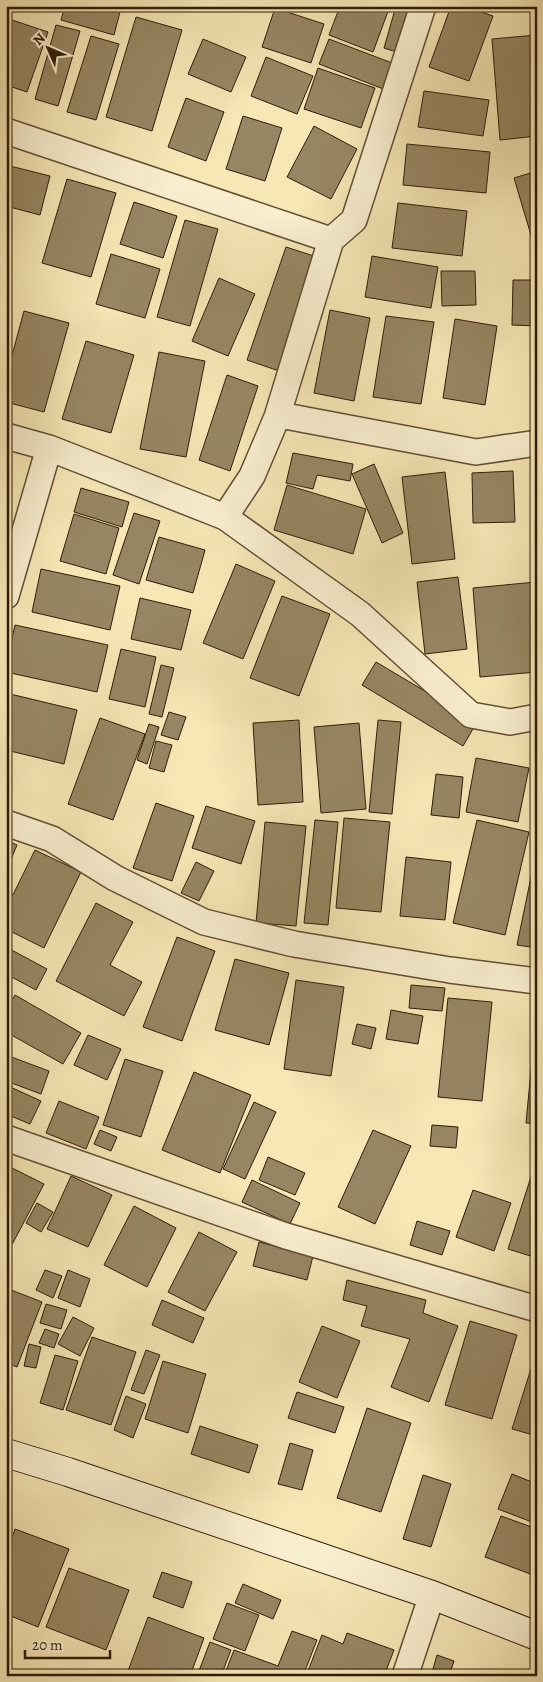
<svg xmlns="http://www.w3.org/2000/svg" width="543" height="1682" font-family="Alegreya,serif">
	<style>
		.building { fill: #978663; stroke: #311c0a }
		.lines { fill: none; stroke-linecap: round; stroke-linejoin: round }
		.minor-casing { stroke: #624f35; stroke-width: 28 }
		.secondary-casing { stroke: #311c0a; stroke-width: 30 }
		.minor { stroke: #f9efcf; stroke-width: 25 }
		.secondary { stroke: #f9efcf; stroke-width: 28 }
	</style>
	<rect width="100%" height="100%" fill="#f6e7b5"/>
	<filter id="stains"><feTurbulence type="fractalNoise" baseFrequency=".004" numOctaves="4"/><feColorMatrix values="0 0 0 0 .2 0 0 0 0 .09 0 0 0 0 .02 0 0 0 .5 -.17"/></filter>
	<radialGradient id="worn" r=".72"><stop offset=".6" stop-color="#630" stop-opacity="0"/><stop offset="1" stop-color="#630" stop-opacity=".3"/></radialGradient>
	<path class="building" d="M 65,6 L 113,6 L 121,8 L 114,35 L 61,20 Z
		M 340,6 L 390,6 L 373,52 L 329,35 Z
		M 396,6 L 417,6 L 403,54 L 384,48 Z
		M 451,6 L 464,6 L 493,16 L 469,81 L 429,67 Z
		M 275,8 L 324,24 L 311,63 L 262,47 Z
		M 136,17 L 182,30 L 152,131 L 106,117 Z
		M 6,18 L 48,32 L 27,92 L 6,85 Z
		M 56,25 L 80,31 L 58,106 L 35,99 Z
		M 537,35 L 537,136 L 500,140 L 492,39 Z
		M 91,36 L 119,44 L 96,120 L 67,112 Z
		M 203,39 L 246,57 L 231,92 L 188,74 Z
		M 329,39 L 400,66 L 391,92 L 319,64 Z
		M 266,57 L 313,76 L 297,114 L 251,96 Z
		M 318,68 L 375,88 L 361,128 L 304,109 Z
		M 424,91 L 489,100 L 483,136 L 418,127 Z
		M 186,98 L 224,112 L 206,161 L 168,147 Z
		M 243,116 L 282,128 L 265,181 L 226,169 Z
		M 314,126 L 357,149 L 331,199 L 287,177 Z
		M 407,144 L 490,152 L 486,193 L 403,185 Z
		M 6,165 L 50,176 L 40,215 L 6,206 Z
		M 537,171 L 537,251 L 536,252 L 514,178 Z
		M 67,179 L 116,193 L 91,277 L 42,263 Z
		M 134,202 L 177,216 L 163,258 L 120,244 Z
		M 398,203 L 467,211 L 462,256 L 392,248 Z
		M 185,220 L 218,229 L 190,326 L 157,317 Z
		M 286,247 L 320,258 L 282,372 L 247,360 Z
		M 111,254 L 160,269 L 145,318 L 96,304 Z
		M 372,256 L 438,267 L 431,308 L 365,297 Z
		M 441,271 L 475,271 L 476,305 L 442,306 Z
		M 219,278 L 255,294 L 228,356 L 192,341 Z
		M 513,280 L 537,280 L 537,326 L 512,325 Z
		M 330,310 L 370,318 L 354,401 L 314,393 Z
		M 24,311 L 69,323 L 44,412 L 6,402 L 6,378 Z
		M 386,316 L 434,322 L 421,404 L 373,397 Z
		M 455,319 L 497,326 L 485,405 L 443,398 Z
		M 86,341 L 134,355 L 111,433 L 62,419 Z
		M 159,352 L 205,361 L 186,457 L 140,449 Z
		M 227,375 L 258,386 L 230,471 L 199,460 Z
		M 293,453 L 353,464 L 350,481 L 317,475 L 313,489 L 286,483 Z
		M 374,464 L 403,533 L 382,543 L 352,474 Z
		M 513,471 L 515,522 L 473,523 L 472,473 Z
		M 445,472 L 455,559 L 412,564 L 402,477 Z
		M 287,485 L 366,509 L 353,554 L 274,530 Z
		M 81,488 L 129,502 L 122,527 L 74,512 Z
		M 134,513 L 160,521 L 139,584 L 113,575 Z
		M 74,514 L 119,528 L 106,574 L 60,561 Z
		M 159,537 L 205,550 L 193,593 L 146,580 Z
		M 236,564 L 275,581 L 243,659 L 203,643 Z
		M 41,569 L 120,586 L 110,630 L 32,612 Z
		M 458,577 L 467,649 L 425,654 L 417,582 Z
		M 536,582 L 537,672 L 480,677 L 473,588 Z
		M 282,596 L 330,614 L 299,696 L 250,678 Z
		M 140,598 L 191,610 L 181,650 L 131,639 Z
		M 15,625 L 108,645 L 97,692 L 6,672 L 6,665 Z
		M 121,649 L 156,657 L 145,707 L 109,699 Z
		M 376,662 L 477,722 L 463,746 L 362,685 Z
		M 161,665 L 174,668 L 162,717 L 149,714 Z
		M 6,693 L 77,710 L 64,764 L 6,750 Z
		M 169,712 L 186,717 L 178,740 L 161,735 Z
		M 100,718 L 145,734 L 113,820 L 68,804 Z
		M 299,720 L 303,802 L 258,805 L 253,723 Z
		M 378,720 L 401,722 L 392,814 L 369,812 Z
		M 359,723 L 366,809 L 321,813 L 314,727 Z
		M 149,724 L 159,727 L 147,764 L 137,760 Z
		M 156,741 L 172,745 L 164,772 L 149,768 Z
		M 476,758 L 529,768 L 518,822 L 466,812 Z
		M 436,774 L 463,777 L 459,818 L 431,815 Z
		M 156,803 L 194,816 L 172,881 L 133,868 Z
		M 206,806 L 255,821 L 241,864 L 192,848 Z
		M 344,818 L 390,822 L 381,912 L 336,908 Z
		M 315,820 L 338,822 L 328,925 L 304,923 Z
		M 477,820 L 529,832 L 505,935 L 453,923 Z
		M 265,822 L 306,826 L 296,926 L 256,923 Z
		M 6,840 L 17,845 L 6,872 Z
		M 537,848 L 537,948 L 517,945 Z
		M 35,850 L 81,872 L 44,948 L 6,929 L 6,909 Z
		M 406,857 L 451,862 L 445,920 L 400,916 Z
		M 196,862 L 214,871 L 199,901 L 181,893 Z
		M 96,903 L 133,922 L 110,965 L 142,982 L 124,1016 L 56,981 Z
		M 177,937 L 215,951 L 182,1041 L 143,1027 Z
		M 6,947 L 47,969 L 36,990 L 6,974 Z
		M 235,959 L 289,973 L 269,1045 L 215,1030 Z
		M 296,980 L 344,987 L 331,1076 L 284,1069 Z
		M 411,985 L 445,988 L 442,1011 L 409,1008 Z
		M 15,995 L 81,1033 L 63,1064 L 6,1032 L 6,1010 Z
		M 448,998 L 492,1002 L 482,1101 L 438,1097 Z
		M 391,1010 L 423,1016 L 418,1044 L 386,1039 Z
		M 536,1017 L 537,1017 L 537,1124 L 526,1123 Z
		M 357,1024 L 376,1028 L 371,1049 L 352,1044 Z
		M 88,1035 L 121,1049 L 107,1080 L 74,1065 Z
		M 6,1055 L 49,1071 L 41,1094 L 6,1081 Z
		M 125,1059 L 163,1071 L 141,1137 L 103,1125 Z
		M 194,1072 L 251,1095 L 220,1173 L 162,1150 Z
		M 6,1085 L 41,1101 L 30,1124 L 6,1114 Z
		M 59,1101 L 99,1117 L 86,1149 L 46,1133 Z
		M 254,1102 L 276,1112 L 245,1179 L 223,1169 Z
		M 432,1125 L 458,1127 L 456,1148 L 430,1146 Z
		M 100,1130 L 117,1137 L 111,1151 L 94,1144 Z
		M 373,1130 L 411,1146 L 375,1224 L 338,1207 Z
		M 268,1157 L 305,1173 L 295,1195 L 259,1180 Z
		M 536,1161 L 537,1162 L 537,1258 L 508,1249 Z
		M 6,1165 L 44,1184 L 6,1256 Z
		M 71,1176 L 112,1195 L 88,1247 L 47,1229 Z
		M 252,1180 L 300,1203 L 290,1224 L 242,1202 Z
		M 473,1190 L 511,1203 L 494,1251 L 456,1237 Z
		M 37,1203 L 53,1212 L 41,1232 L 26,1223 Z
		M 134,1206 L 176,1228 L 147,1287 L 104,1265 Z
		M 417,1221 L 450,1231 L 442,1255 L 410,1245 Z
		M 199,1232 L 237,1252 L 205,1311 L 168,1292 Z
		M 259,1242 L 313,1256 L 307,1280 L 253,1266 Z
		M 45,1270 L 62,1276 L 53,1298 L 36,1290 Z
		M 68,1270 L 90,1279 L 80,1307 L 58,1298 Z
		M 347,1280 L 426,1300 L 423,1313 L 458,1326 L 429,1402 L 391,1387 L 410,1339 L 361,1326 L 367,1306 L 343,1300 Z
		M 6,1288 L 42,1302 L 17,1367 L 6,1363 Z
		M 162,1300 L 204,1318 L 193,1343 L 152,1325 Z
		M 46,1304 L 67,1310 L 61,1329 L 40,1323 Z
		M 73,1317 L 94,1328 L 80,1356 L 58,1344 Z
		M 470,1321 L 517,1335 L 492,1419 L 445,1405 Z
		M 322,1326 L 360,1341 L 337,1398 L 299,1382 Z
		M 45,1329 L 59,1334 L 54,1348 L 39,1343 Z
		M 92,1337 L 136,1352 L 111,1425 L 66,1410 Z
		M 29,1344 L 41,1347 L 36,1368 L 24,1366 Z
		M 146,1350 L 160,1355 L 144,1394 L 131,1390 Z
		M 55,1355 L 78,1361 L 63,1410 L 40,1403 Z
		M 535,1356 L 537,1356 L 537,1436 L 512,1429 Z
		M 163,1361 L 206,1374 L 188,1433 L 145,1419 Z
		M 297,1392 L 344,1407 L 335,1433 L 288,1418 Z
		M 126,1396 L 146,1404 L 133,1438 L 114,1430 Z
		M 367,1408 L 411,1423 L 381,1512 L 337,1498 Z
		M 200,1426 L 258,1445 L 249,1473 L 191,1454 Z
		M 290,1443 L 313,1450 L 302,1490 L 278,1484 Z
		M 512,1474 L 537,1484 L 537,1524 L 498,1509 Z
		M 423,1475 L 451,1484 L 431,1547 L 403,1539 Z
		M 501,1516 L 537,1529 L 537,1565 L 533,1575 L 485,1557 Z
		M 15,1529 L 69,1549 L 38,1627 L 6,1614 L 6,1553 Z
		M 69,1568 L 129,1590 L 106,1650 L 46,1627 Z
		M 162,1572 L 192,1582 L 183,1608 L 153,1597 Z
		M 243,1584 L 281,1600 L 273,1619 L 235,1603 Z
		M 227,1603 L 259,1615 L 245,1651 L 213,1639 Z
		M 148,1617 L 204,1638 L 190,1676 L 140,1676 L 128,1671 Z
		M 292,1631 L 317,1640 L 303,1676 L 224,1676 L 234,1650 L 278,1666 Z
		M 347,1633 L 394,1650 L 384,1676 L 306,1676 L 322,1635 L 343,1644 Z
		M 210,1642 L 231,1650 L 221,1676 L 197,1676 Z
		M 437,1655 L 454,1661 L 449,1676 L 431,1676 Z"/>
	<g class="lines">
		<defs>
			<path id="minor" d="M 6,131 L 331,240
				M 277,417 L 285,416 L 476,452 L 537,443
				M 6,436 L 49,448 L 225,517 L 360,614 L 471,715 L 510,722 L 537,717
				M 225,517 L 252,476 L 277,417 L 331,240 L 354,220 L 423,6
				M 6,596 L 49,448
				M 6,823 L 52,839 L 115,878 L 204,922 L 294,944 L 450,970 L 537,981
				M 6,1138 L 286,1236 L 537,1309
				M 405,1676 L 432,1595"/>
			<path id="secondary" d="M 6,1453 L 68,1472 L 432,1595 L 537,1636"/>
		</defs>
		<use href="#minor" class="minor-casing"/>
		<use href="#secondary" class="secondary-casing"/>
		<use href="#minor" class="minor"/>
		<use href="#secondary" class="secondary"/>
	</g>
	<rect width="543" height="1682" fill="none" stroke="#f6e7b5" stroke-width="25"/>
	<rect x="8" y="8" width="528" height="1667" fill="none" stroke="#311c0a" stroke-width="2.5"/>
	<rect x="12" y="12" width="518" height="1657" fill="none" stroke="#311c0a"/>
	<g transform="translate(48 48) rotate(315)" stroke="#f9efcf" stroke-width="4" paint-order="stroke">
	<path d="M0-4L9 19L0 12L-9 19Z" fill="#311c0a"/>
	<text y="-8" font-size="14" font-weight="bold" text-anchor="middle" fill="#311c0a">N</text>
	</g>
	<path d="M25 1650v8h85v-8" fill="none" stroke="#311c0a" stroke-width="2.5"/>
	<text x="32" y="1650" font-size="15" fill="#311c0a" stroke="#f9efcf" stroke-width="4" paint-order="stroke">20 m</text>
	<rect width="100%" height="100%" filter="url(#stains)"/>
	<rect width="100%" height="100%" fill="url(#worn)"/>
</svg>
